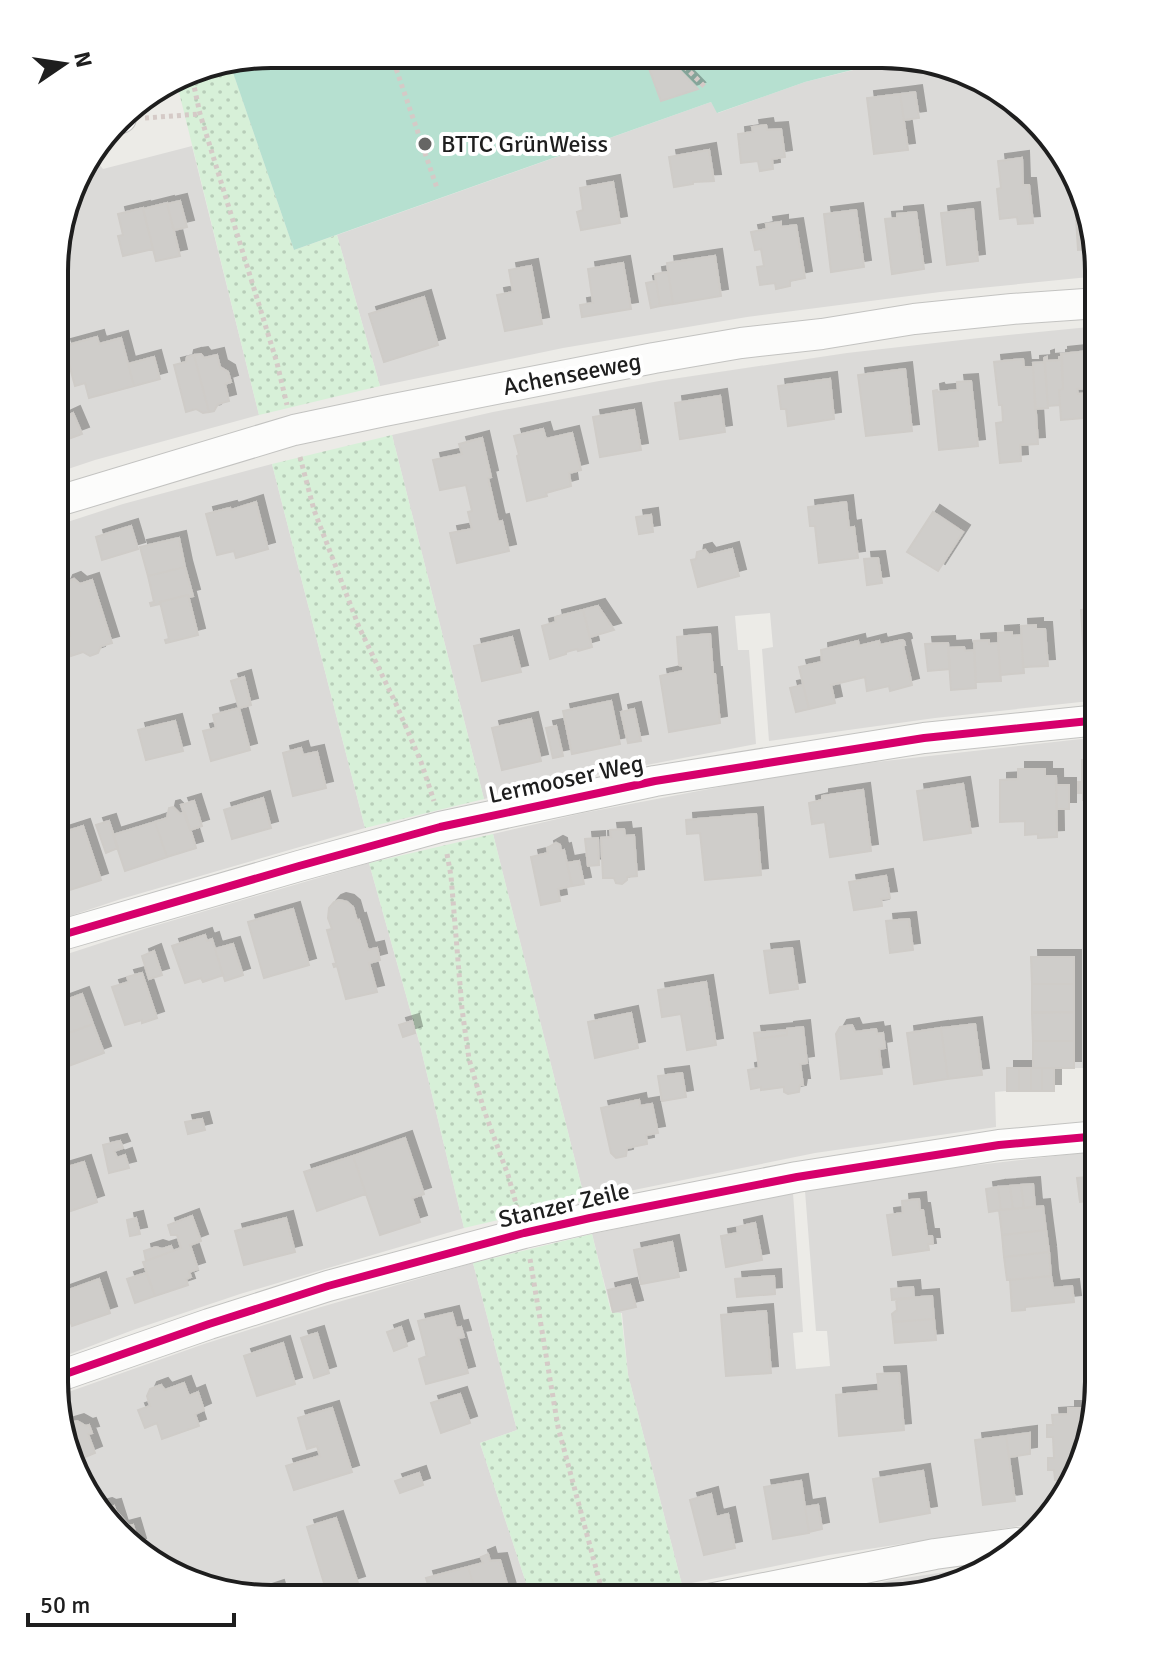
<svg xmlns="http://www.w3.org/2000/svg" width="1153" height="1653" font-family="Signika,sans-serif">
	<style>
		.residential { fill: #dbdad8 }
		.park { fill: url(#park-dots) }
		.pitch { fill: #b6e0d0 }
		.building { fill: #cfcdca; stroke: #cfccc8; stroke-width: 2; filter: url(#shadow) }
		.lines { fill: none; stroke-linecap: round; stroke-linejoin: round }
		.street-casing { stroke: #c3c3c1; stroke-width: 32 }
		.path { stroke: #d5cac7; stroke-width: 5; stroke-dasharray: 4 4; stroke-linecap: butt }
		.street { stroke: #fcfcfb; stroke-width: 30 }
		.cycleway-casing { stroke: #fff; stroke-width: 13 }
		.cycleway { stroke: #d6006c; stroke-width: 8 }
		.poi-dot { fill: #666664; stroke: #fff; stroke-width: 3 }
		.labels { text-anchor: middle; stroke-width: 8; stroke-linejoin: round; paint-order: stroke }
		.poi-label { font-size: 24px; fill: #1e1e1e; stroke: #fff; text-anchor: start }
		.street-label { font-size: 24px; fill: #1e1e1e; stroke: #fff }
		.rim { fill: none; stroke: #1e1e1e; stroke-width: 4 }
	</style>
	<defs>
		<pattern id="park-dots" width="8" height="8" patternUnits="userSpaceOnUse" patternTransform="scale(2)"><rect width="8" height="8" fill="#d7f0d8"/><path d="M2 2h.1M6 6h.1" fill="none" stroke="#b8cdb9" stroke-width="1.8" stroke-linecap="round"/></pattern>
		<filter id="shadow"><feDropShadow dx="7" dy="-7" stdDeviation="0" flood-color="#0004"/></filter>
	</defs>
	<rect width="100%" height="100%" fill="#ecebe7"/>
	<path class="residential" d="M 910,56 L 1014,99 L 1077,176 L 1099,276 L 940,292 L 747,317 L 563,348 L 380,386 L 337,235 L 711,102 L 718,113 L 805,82 Z
		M 192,146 L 259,415 L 95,460 L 56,473 L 56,243 L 83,163 L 91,154 L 103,169 Z
		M 1099,326 L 1099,700 L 935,718 L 769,741 L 762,649 L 773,647 L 770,613 L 735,616 L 738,650 L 749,650 L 756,744 L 558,782 L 484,799 L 392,435 L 493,412 L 659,381 L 847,353 L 979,338 Z
		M 272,464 L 365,828 L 121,899 L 55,921 L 55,526 L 123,504 Z
		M 1099,737 L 1099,1068 L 1007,1068 L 1007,1091 L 995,1092 L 996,1127 L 815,1153 L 585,1200 L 493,834 L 583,813 L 766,778 L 876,762 Z
		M 369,863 L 420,1045 L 464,1228 L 240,1294 L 133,1330 L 54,1360 L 55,958 L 147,928 Z
		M 1099,1151 L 1098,1396 L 1062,1503 L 1039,1523 L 829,1555 L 682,1585 L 628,1375 L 622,1313 L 612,1313 L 592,1234 L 793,1193 L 803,1332 L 793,1333 L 796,1369 L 830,1366 L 827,1331 L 816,1331 L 805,1191 L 934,1170 Z
		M 473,1263 L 517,1430 L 480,1443 L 531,1598 L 243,1597 L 150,1562 L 76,1477 L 57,1396 L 204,1344 L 321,1307 Z
		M 991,1565 L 977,1577 L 882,1599 L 788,1599 L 892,1580 Z"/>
	<path class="park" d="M 229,61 L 294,250 L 337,235 L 380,386 L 259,415 L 176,80 L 201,66 Z
		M 392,435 L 484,799 L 365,828 L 272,464 Z
		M 493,834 L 585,1200 L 464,1228 L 420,1045 L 369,863 Z
		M 592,1234 L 611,1312 L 621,1313 L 628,1375 L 682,1585 L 630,1598 L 531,1598 L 480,1443 L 517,1430 L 473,1263 Z"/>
	<path class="pitch" d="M 271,54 L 902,56 L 903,57 L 805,82 L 717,113 L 711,102 L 294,250 L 229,61 Z"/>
	<path class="building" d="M 644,55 L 665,55 L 698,89 L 661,101 Z
		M 915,92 L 919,118 L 904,120 L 900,94 Z
		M 900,94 L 908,150 L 874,154 L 867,98 Z
		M 766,125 L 767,130 L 781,129 L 785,157 L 772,159 L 773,169 L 760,171 L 758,161 L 741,163 L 738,134 L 753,132 L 752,127 Z
		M 709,150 L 714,181 L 693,182 L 693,184 L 674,187 L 669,157 Z
		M 1022,158 L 1023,185 L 1029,185 L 1033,223 L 1018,224 L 1017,217 L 1000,219 L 997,189 L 1001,188 L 998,161 Z
		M 613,182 L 620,223 L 581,230 L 577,212 L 583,210 L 580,188 Z
		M 1074,183 L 1079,183 L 1094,249 L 1078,250 Z
		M 180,201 L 187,227 L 174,230 L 167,204 Z
		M 167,203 L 180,256 L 156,261 L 143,209 Z
		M 143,208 L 153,249 L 123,256 L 118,236 L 123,235 L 118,214 Z
		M 973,209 L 978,261 L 947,265 L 941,213 Z
		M 856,210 L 864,267 L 831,272 L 824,214 Z
		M 916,212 L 924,269 L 892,274 L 885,219 L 897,218 L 897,214 Z
		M 781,222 L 781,227 L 796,225 L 805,278 L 790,281 L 790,286 L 776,289 L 775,283 L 760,285 L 757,267 L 764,266 L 761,249 L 755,250 L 751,232 L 767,229 L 766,224 Z
		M 715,256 L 721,296 L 673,304 L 667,263 Z
		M 623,263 L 631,309 L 582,317 L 580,305 L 593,303 L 588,269 Z
		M 531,266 L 542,324 L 505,331 L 497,295 L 513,292 L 509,270 Z
		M 668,272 L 673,304 L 660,306 L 655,274 Z
		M 656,281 L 660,306 L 651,308 L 646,283 Z
		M 424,297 L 438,345 L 384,362 L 369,314 Z
		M 97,337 L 99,344 L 121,338 L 134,386 L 89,398 L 85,383 L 75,386 L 64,346 Z
		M 1088,351 L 1090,388 L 1077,389 L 1078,394 L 1094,393 L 1096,417 L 1061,420 L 1059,390 L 1063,389 L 1061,354 Z
		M 201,354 L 204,358 L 217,355 L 220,367 L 228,372 L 231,382 L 225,384 L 229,401 L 218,404 L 214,411 L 209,412 L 194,355 Z
		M 194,355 L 209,412 L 203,413 L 196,409 L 186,412 L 174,365 L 186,362 L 187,357 Z
		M 1062,356 L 1063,389 L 1059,390 L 1060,405 L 1048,406 L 1044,358 L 1047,357 L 1047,361 L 1059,360 L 1059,357 Z
		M 154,357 L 160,379 L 134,386 L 128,364 Z
		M 1023,359 L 1024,367 L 1033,367 L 1038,444 L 1020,445 L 1021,461 L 1000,463 L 996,423 L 1003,422 L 1002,405 L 999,405 L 994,362 Z
		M 1045,362 L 1048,408 L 1035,409 L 1033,363 Z
		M 905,369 L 912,431 L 866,436 L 858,375 Z
		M 830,379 L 834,419 L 788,426 L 786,409 L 781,409 L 778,386 Z
		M 971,381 L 978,446 L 939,450 L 933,391 L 937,390 L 938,392 L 958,390 L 957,382 Z
		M 720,396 L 725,432 L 680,439 L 675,403 Z
		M 634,410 L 641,450 L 600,457 L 593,417 Z
		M 73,413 L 82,434 L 63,441 L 56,421 Z
		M 543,429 L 546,439 L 572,433 L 581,470 L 569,473 L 571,486 L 546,493 L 547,496 L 527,501 L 517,456 L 519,455 L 514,436 Z
		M 482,438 L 491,477 L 488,478 L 498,522 L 502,521 L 509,551 L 457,563 L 450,533 L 472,529 L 468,512 L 472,511 L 466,485 L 440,490 L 433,460 L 462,454 L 459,444 Z
		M 256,502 L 268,549 L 236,558 L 234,551 L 217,555 L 206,514 L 230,508 L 231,510 Z
		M 846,502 L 849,528 L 854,527 L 858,558 L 819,563 L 815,526 L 810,526 L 808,507 Z
		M 933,512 L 963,532 L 938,571 L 907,552 Z
		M 651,515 L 653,532 L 639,534 L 636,517 Z
		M 131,526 L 138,549 L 102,560 L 96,537 Z
		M 179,538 L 185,567 L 148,576 L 140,547 Z
		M 732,549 L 739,576 L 698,587 L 691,560 L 696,559 L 697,552 L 705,550 L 709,555 Z
		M 878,558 L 882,583 L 867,585 L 864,559 Z
		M 185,567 L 193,596 L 189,597 L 188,595 L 160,602 L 160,604 L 151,606 L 150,603 L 154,602 L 148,576 Z
		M 74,579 L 80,584 L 92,580 L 112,643 L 101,646 L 98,653 L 90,656 L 83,652 L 71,656 L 65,638 L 70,636 L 70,633 L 64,635 L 57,614 L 62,613 L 62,610 L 57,612 L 55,608 L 55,592 L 63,589 L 66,582 Z
		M 188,595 L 198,635 L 166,643 L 165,640 L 169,639 L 160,602 Z
		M 1090,605 L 1095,609 L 1099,609 L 1099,676 L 1092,677 L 1092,674 L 1085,674 L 1081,610 L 1086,609 Z
		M 598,606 L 614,630 L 590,637 L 583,610 Z
		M 583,610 L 592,647 L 578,651 L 577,649 L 566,652 L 566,654 L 550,659 L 542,626 L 556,622 L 555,617 Z
		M 1036,625 L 1036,629 L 1045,629 L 1048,666 L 1023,667 L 1021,626 Z
		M 1012,632 L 1012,636 L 1021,635 L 1024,673 L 1000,675 L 998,633 Z
		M 710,634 L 713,674 L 715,674 L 720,723 L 669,732 L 660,676 L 683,671 L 683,666 L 679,665 L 677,637 Z
		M 512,637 L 521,672 L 482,681 L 474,646 Z
		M 902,640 L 904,641 L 905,645 L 903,646 L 912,685 L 890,691 L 889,686 L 867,691 L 865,677 L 831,685 L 835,703 L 809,709 L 799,667 L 822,662 L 821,650 L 858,641 L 859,646 L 879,641 L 880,645 Z
		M 989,640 L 989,644 L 998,643 L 1001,681 L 976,682 L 974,641 Z
		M 948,643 L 950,669 L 928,671 L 925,644 Z
		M 964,647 L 965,651 L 974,650 L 976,688 L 951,690 L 948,648 Z
		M 244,677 L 251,705 L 239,708 L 231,681 Z
		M 803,685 L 809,709 L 796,712 L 790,688 Z
		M 611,701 L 620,744 L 572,754 L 563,711 Z
		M 239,708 L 250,750 L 211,761 L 203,731 L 216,728 L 213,715 Z
		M 634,709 L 641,741 L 628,743 L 621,712 Z
		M 531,719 L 541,761 L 502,770 L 492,728 Z
		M 175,721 L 183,751 L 146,760 L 138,730 Z
		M 556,726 L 563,756 L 553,758 L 546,728 Z
		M 301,748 L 303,755 L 317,752 L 326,788 L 293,796 L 283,753 Z
		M 1082,760 L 1099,760 L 1099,800 L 1083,800 L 1083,793 L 1078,793 L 1078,782 L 1082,782 Z
		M 1018,769 L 1045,769 L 1045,776 L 1056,776 L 1057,837 L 1038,838 L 1038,834 L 1025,835 L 1025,821 L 1000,822 L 1000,780 L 1018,779 Z
		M 963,784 L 971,833 L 924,840 L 917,791 Z
		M 1056,785 L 1069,785 L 1069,809 L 1057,809 Z
		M 863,790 L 871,851 L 830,857 L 825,822 L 812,824 L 809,803 L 822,800 L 822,796 Z
		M 263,798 L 271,828 L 232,839 L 224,810 Z
		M 194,801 L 202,826 L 190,830 L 181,805 Z
		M 173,807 L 180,814 L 185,812 L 196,848 L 167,857 L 155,822 L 167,818 L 169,808 Z
		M 756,814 L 761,875 L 705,880 L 700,833 L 687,834 L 686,820 Z
		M 109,821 L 118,848 L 106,853 L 96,825 Z
		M 155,822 L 167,857 L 125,871 L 113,835 Z
		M 83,826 L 101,880 L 57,894 L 55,888 L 55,835 Z
		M 624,829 L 625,836 L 634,835 L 637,876 L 627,877 L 627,880 L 622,884 L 616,883 L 614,878 L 603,878 L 601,838 L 611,837 L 610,830 Z
		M 598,838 L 599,865 L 588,866 L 585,839 Z
		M 556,843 L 560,845 L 561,851 L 564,850 L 572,886 L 558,889 L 560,901 L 541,905 L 531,857 L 548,853 L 547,848 Z
		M 579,861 L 584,884 L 572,886 L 567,863 Z
		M 886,876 L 890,898 L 881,899 L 882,906 L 854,910 L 849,882 Z
		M 339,900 L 347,902 L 353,907 L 357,921 L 359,920 L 368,950 L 377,948 L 380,960 L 369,963 L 377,992 L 346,999 L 337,966 L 334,967 L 333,964 L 336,963 L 327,930 L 332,929 L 328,918 L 329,908 L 334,902 Z
		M 293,909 L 309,965 L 264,978 L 248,922 Z
		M 909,919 L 913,950 L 890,953 L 886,921 Z
		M 205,935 L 207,941 L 212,939 L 223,975 L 203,982 L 201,978 L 185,983 L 172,946 Z
		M 233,944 L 243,975 L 225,981 L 215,949 Z
		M 792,948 L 798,989 L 770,993 L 764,951 Z
		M 154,951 L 162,975 L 149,979 L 142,956 Z
		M 1031,957 L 1074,957 L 1074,984 L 1032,984 Z
		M 142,973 L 157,1018 L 142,1023 L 142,1020 L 125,1025 L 112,987 L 129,982 L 127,977 Z
		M 706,982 L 716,1045 L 687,1050 L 681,1014 L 662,1017 L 658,990 Z
		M 1032,984 L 1074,984 L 1074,1012 L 1032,1012 Z
		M 82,994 L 93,1024 L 55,1038 L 55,1004 Z
		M 1074,1012 L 1074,1041 L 1033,1041 L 1032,1013 Z
		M 631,1013 L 638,1048 L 595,1058 L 588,1022 Z
		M 412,1021 L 415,1033 L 403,1037 L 399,1025 Z
		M 93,1024 L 104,1053 L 66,1067 L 55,1038 Z
		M 975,1024 L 982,1075 L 948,1079 L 941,1028 Z
		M 852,1025 L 855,1032 L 876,1029 L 877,1034 L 883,1033 L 885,1048 L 879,1049 L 882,1074 L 841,1079 L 836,1034 L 840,1027 Z
		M 803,1027 L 807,1063 L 800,1064 L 803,1085 L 800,1085 L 799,1092 L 788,1094 L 784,1092 L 784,1087 L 761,1090 L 761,1087 L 751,1089 L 748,1070 L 759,1068 L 755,1039 L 787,1035 L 787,1029 Z
		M 941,1028 L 948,1079 L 914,1084 L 907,1033 Z
		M 787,1030 L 787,1035 L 755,1039 L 754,1033 Z
		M 1033,1041 L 1074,1041 L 1074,1068 L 1033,1068 Z
		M 1007,1068 L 1019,1068 L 1019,1091 L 1007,1091 Z
		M 1019,1068 L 1031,1068 L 1031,1091 L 1019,1091 Z
		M 1031,1068 L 1042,1068 L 1042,1091 L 1031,1091 Z
		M 1042,1068 L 1054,1068 L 1054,1091 L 1042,1091 Z
		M 682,1073 L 686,1097 L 662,1101 L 658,1076 Z
		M 639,1100 L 640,1106 L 652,1104 L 658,1133 L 646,1135 L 647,1144 L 627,1148 L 626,1156 L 616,1158 L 611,1153 L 601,1108 Z
		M 202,1119 L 205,1130 L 188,1134 L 185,1122 Z
		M 405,1138 L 424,1194 L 412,1198 L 420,1222 L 380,1235 L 353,1156 Z
		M 120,1141 L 123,1148 L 114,1151 L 117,1158 L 125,1155 L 129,1168 L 109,1173 L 103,1145 Z
		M 353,1156 L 366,1194 L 317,1211 L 304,1172 Z
		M 84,1162 L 97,1202 L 56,1216 L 54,1210 L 54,1171 Z
		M 1099,1176 L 1099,1196 L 1096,1197 L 1097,1200 L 1080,1202 L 1077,1178 Z
		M 1033,1184 L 1035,1207 L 1024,1208 L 1021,1185 Z
		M 1021,1185 L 1024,1208 L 1013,1209 L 1010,1186 Z
		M 1010,1186 L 1013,1209 L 1001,1210 L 998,1187 Z
		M 998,1187 L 1001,1210 L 989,1212 L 986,1189 Z
		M 919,1199 L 920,1210 L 923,1210 L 927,1236 L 932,1236 L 933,1244 L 928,1244 L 929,1250 L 893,1255 L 887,1215 L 903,1213 L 902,1201 Z
		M 1043,1206 L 1046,1230 L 1002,1235 L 999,1210 Z
		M 192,1216 L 201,1241 L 190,1245 L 198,1269 L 189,1272 L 191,1277 L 186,1279 L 188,1285 L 155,1296 L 143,1262 L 181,1248 L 177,1235 L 171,1235 L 168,1225 Z
		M 136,1218 L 140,1234 L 130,1236 L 127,1220 Z
		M 286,1218 L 295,1252 L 244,1265 L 235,1231 Z
		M 755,1223 L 762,1260 L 726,1267 L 721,1236 L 738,1233 L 737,1227 Z
		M 1046,1230 L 1049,1252 L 1004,1257 L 1002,1235 Z
		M 672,1242 L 679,1277 L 641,1284 L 634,1250 Z
		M 171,1246 L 173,1251 L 146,1261 L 144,1251 L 156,1247 L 162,1249 Z
		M 1049,1252 L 1051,1276 L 1007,1280 L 1004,1257 Z
		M 146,1273 L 155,1296 L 135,1303 L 127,1279 Z
		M 774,1276 L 775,1294 L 737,1297 L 735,1279 Z
		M 1051,1276 L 1053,1288 L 1072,1286 L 1074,1302 L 1025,1307 L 1025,1310 L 1012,1311 L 1010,1280 Z
		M 99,1279 L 110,1313 L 72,1326 L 60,1293 Z
		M 630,1285 L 636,1307 L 613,1312 L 608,1290 Z
		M 913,1287 L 914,1298 L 892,1300 L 891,1289 Z
		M 932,1296 L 934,1319 L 893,1322 L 892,1314 L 897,1310 L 896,1299 Z
		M 766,1311 L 771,1373 L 726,1376 L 721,1315 Z
		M 452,1313 L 456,1328 L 461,1327 L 464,1337 L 458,1338 L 468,1373 L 426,1384 L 419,1359 L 427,1356 L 418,1321 Z
		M 934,1319 L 936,1340 L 895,1343 L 893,1322 Z
		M 401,1327 L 407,1346 L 394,1351 L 387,1332 Z
		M 317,1333 L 329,1373 L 314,1378 L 301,1338 Z
		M 283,1343 L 295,1384 L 257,1396 L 244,1356 Z
		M 899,1373 L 904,1430 L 839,1436 L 836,1395 L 879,1391 L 877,1374 Z
		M 184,1383 L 189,1396 L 198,1392 L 204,1410 L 195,1414 L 199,1426 L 162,1439 L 157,1423 L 145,1428 L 138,1410 L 150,1406 L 147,1396 L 150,1389 L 161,1385 L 165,1390 Z
		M 460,1394 L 470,1423 L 441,1433 L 431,1403 Z
		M 332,1408 L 352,1472 L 294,1490 L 286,1466 L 320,1456 L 317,1446 L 307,1449 L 298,1418 Z
		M 1068,1408 L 1084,1408 L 1084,1414 L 1093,1413 L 1070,1479 L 1055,1480 L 1054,1470 L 1048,1470 L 1048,1458 L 1054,1458 L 1053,1437 L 1047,1437 L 1047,1425 L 1053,1425 L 1052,1415 L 1068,1414 Z
		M 77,1421 L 86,1426 L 89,1425 L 92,1433 L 88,1434 L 95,1453 L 73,1462 L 64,1425 Z
		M 1030,1433 L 1030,1454 L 1009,1457 L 1006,1436 Z
		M 1006,1436 L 1015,1501 L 983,1505 L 975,1440 Z
		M 923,1471 L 930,1513 L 880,1522 L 873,1479 Z
		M 419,1473 L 423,1485 L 400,1493 L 395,1481 Z
		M 801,1481 L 809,1533 L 773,1539 L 764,1487 Z
		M 711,1494 L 716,1517 L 728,1514 L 735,1548 L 704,1555 L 690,1500 Z
		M 105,1505 L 109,1507 L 114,1506 L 121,1528 L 101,1506 Z
		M 818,1505 L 822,1529 L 809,1532 L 805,1507 Z
		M 336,1518 L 358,1583 L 327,1593 L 307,1527 Z
		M 133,1525 L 139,1545 L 136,1546 L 121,1528 Z
		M 488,1554 L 490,1561 L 500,1560 L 509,1591 L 489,1598 L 478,1598 L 468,1567 L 483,1563 L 481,1557 Z
		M 468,1567 L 478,1598 L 432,1598 L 426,1578 Z
		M 277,1587 L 280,1597 L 247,1597 Z"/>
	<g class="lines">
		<defs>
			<path id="street" d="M 120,118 L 121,118
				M 55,502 L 294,430 L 384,411 L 654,358 L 741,343 L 822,334 L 914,319 L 1012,309 L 1099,303
				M 55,937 L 299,866 L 440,827 L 655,781 L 924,738 L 1099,720
				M 54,1378 L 209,1324 L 328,1286 L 524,1233 L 590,1218 L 797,1177 L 999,1145 L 1099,1136
				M 709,1599 L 935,1554 L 1016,1543"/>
		</defs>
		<use href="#street" class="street-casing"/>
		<path class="path" d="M 391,54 L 437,188
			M 673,55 L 705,87
			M 191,72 L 200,114 L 277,363 L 287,405
			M 145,118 L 200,114
			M 300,457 L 314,510 L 359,627 L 396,704 L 421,762 L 434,801
			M 447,854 L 451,876 L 462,1009 L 469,1059 L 484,1110 L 508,1175 L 517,1207
			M 530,1259 L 558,1427 L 604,1598"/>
		<use href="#street" class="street"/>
		<defs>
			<path id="cycleway" d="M 55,937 L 299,866 L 440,827 L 655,781 L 924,738 L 1099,720
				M 54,1378 L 209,1324 L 328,1286 L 524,1233 L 590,1218 L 797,1177 L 999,1145 L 1099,1136"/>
		</defs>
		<use href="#cycleway" class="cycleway-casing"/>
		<use href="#cycleway" class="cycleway"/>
	</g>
	<circle class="poi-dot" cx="425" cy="144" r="8"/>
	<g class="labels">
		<g class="poi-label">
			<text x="441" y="152">BTTC GrünWeiss</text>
		</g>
		<g class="street-label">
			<text transform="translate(572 374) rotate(-11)" y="8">Achenseeweg</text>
			<text transform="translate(566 779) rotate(-12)" y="8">Lermooser Weg</text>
			<text transform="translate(564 1205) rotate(-13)" y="8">Stanzer Zeile</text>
		</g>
	</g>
	<path d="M0 0H1153V1653H0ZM271 68H882A203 203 0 0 1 1085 271V1382A203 203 0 0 1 882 1585H271A203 203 0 0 1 68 1382V271A203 203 0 0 1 271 68Z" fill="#fff" fill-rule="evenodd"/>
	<path class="rim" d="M271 68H882A203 203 0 0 1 1085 271V1382A203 203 0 0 1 882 1585H271A203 203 0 0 1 68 1382V271A203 203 0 0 1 271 68Z"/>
	<g transform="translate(64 64) rotate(77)" stroke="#ffffff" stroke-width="6" paint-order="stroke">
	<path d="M0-6L14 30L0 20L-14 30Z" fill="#1e1e1e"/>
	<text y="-12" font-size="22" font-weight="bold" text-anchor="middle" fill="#1e1e1e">N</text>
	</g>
	<path d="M28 1613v12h206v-12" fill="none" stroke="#1e1e1e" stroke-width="4"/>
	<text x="40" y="1613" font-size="24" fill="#1e1e1e" stroke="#ffffff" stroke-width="6" paint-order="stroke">50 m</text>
</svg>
